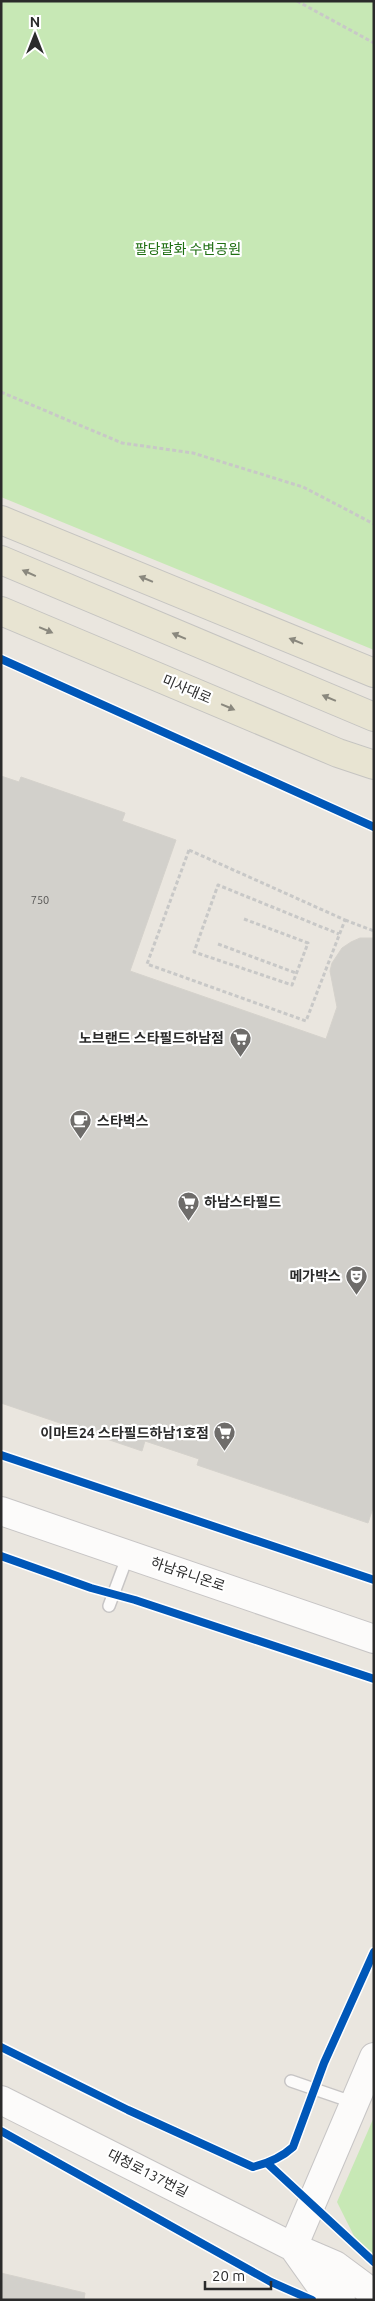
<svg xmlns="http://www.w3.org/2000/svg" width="375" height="2301" font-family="Ubuntu,'Noto Sans KR',sans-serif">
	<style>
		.green { fill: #c7e8b5 }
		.building { fill: #d2d0cb; stroke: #d5d2cc }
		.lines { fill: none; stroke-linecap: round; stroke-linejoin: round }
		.service-casing { stroke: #c7c5c5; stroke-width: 14 }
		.secondary-casing { stroke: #c7c5c5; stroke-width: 30 }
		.primary-casing { stroke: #c5c4c1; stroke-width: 30 }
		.path { stroke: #c8c8c7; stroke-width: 3; stroke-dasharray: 4 2.5; stroke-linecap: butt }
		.service { stroke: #fcfbfa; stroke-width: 11 }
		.secondary { stroke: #fcfbfa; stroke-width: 28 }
		.primary { stroke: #e8e4d2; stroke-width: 28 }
		.cycleway-casing { stroke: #fff; stroke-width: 11 }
		.cycleway { stroke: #0057b8; stroke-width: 8 }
		.oneway { fill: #8a887e }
		.labels { text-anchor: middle; stroke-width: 4.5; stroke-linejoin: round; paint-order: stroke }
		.number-label { font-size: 11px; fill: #565554 }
		.park-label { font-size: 14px; fill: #206f13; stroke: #fff }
		.street-label { font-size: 14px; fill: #2b2b2b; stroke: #fff }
		.poi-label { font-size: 14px; font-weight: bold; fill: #2b2b2b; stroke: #fff; text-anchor: end }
	</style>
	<rect width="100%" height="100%" fill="#eae6df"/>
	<path class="green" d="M 1,1 L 374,1 L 374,650 L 1,497 Z
		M 374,2117 L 372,2227 L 374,2256 L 358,2244 L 337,2202 Z"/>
	<path class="building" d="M 1,776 L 19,782 L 21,777 L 125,813 L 122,821 L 176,840 L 130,971 L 326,1039 L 337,1007 L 330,971 L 332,963 L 342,948 L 351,942 L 360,938 L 374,938 L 374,1505 L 368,1523 L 197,1465 L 199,1459 L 145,1441 L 142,1451 L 1,1403 Z
		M 1,2273 L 85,2293 L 84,2300 L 1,2300 Z"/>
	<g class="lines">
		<defs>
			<path id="service" d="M 109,1606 L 128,1555
				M 291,2081 L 355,2103"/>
			<path id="secondary" d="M 1,1511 L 374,1639
				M 1,2100 L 293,2247 L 335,2265 L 374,2294
				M 293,2247 L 374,2057
				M 293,2247 L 320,2285 L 341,2300"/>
			<path id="primary" d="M 1,520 L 374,673
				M 1,560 L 374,717
				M 1,611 L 338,753 L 374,765"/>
		</defs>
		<use href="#service" class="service-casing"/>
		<use href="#secondary" class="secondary-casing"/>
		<use href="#primary" class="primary-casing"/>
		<path class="path" d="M 297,1 L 374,43
			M 1,392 L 122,443 L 193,453 L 303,487 L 374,524
			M 189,850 L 345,920 L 306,1021 L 147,964 Z
			M 244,919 L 308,943 L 292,985 L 194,952 L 218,885 L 339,934
			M 345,920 L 374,931
			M 218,944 L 296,973"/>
		<use href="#service" class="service"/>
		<use href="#secondary" class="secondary"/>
		<use href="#primary" class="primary"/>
		<defs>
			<path id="cycleway" d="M 1,659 L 374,827
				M 1,1455 L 374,1580
				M 1,1556 L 91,1588 L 135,1600 L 374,1679
				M 1,2047 L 128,2110 L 253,2167 C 269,2163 281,2158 293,2147 L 324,2063 L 374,1952
				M 1,2131 L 271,2282 L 312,2300
				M 267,2163 L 374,2262"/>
		</defs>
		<use href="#cycleway" class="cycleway-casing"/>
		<use href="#cycleway" class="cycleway"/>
	</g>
	<defs><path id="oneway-solid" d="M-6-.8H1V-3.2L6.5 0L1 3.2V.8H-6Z" transform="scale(1.25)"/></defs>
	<g class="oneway">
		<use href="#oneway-solid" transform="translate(29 573) rotate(-156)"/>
		<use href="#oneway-solid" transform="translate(146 579) rotate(-158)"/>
		<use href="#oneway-solid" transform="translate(46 630) rotate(23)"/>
		<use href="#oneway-solid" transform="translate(179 636) rotate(-157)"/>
		<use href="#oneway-solid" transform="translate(296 641) rotate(-158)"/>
		<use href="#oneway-solid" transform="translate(329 698) rotate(-157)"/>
		<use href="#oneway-solid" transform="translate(228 707) rotate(23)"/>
	</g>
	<defs>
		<symbol id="supermarket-pin" viewBox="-11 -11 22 30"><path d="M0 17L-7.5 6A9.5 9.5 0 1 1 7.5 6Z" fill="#6e6c6a" stroke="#fff"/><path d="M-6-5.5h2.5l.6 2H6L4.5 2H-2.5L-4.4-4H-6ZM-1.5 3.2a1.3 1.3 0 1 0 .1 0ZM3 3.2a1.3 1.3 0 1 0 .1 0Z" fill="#fff"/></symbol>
		<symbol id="cafe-pin" viewBox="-11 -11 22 30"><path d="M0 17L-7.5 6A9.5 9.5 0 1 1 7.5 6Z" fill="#6e6c6a" stroke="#fff"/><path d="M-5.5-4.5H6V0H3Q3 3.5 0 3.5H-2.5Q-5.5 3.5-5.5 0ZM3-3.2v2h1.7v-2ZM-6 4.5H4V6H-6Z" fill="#fff"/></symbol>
		<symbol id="theatre-pin" viewBox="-11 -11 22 30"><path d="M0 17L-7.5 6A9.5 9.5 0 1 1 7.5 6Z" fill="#6e6c6a" stroke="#fff"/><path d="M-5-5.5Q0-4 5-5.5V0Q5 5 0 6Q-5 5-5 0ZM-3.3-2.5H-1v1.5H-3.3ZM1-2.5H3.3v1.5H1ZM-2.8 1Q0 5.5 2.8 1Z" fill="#fff"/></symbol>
	</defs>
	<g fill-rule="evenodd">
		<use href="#supermarket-pin" x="228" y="1026" width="25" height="34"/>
		<use href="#cafe-pin" x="68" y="1108" width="25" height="34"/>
		<use href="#supermarket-pin" x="176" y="1190" width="25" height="34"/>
		<use href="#theatre-pin" x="344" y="1264" width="25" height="34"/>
		<use href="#supermarket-pin" x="212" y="1420" width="25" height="34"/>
	</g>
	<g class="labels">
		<g class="number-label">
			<text x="40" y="904">750</text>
		</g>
		<g class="park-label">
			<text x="188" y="254">팔당팔화 수변공원</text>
		</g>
		<g class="street-label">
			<text transform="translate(187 689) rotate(23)" y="5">미사대로</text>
			<text transform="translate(188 1574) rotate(19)" y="5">하남유니온로</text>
			<text transform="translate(148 2173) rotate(27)" y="5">대청로137번길</text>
		</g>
		<g class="poi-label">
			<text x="224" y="1043">노브랜드 스타필드하남점</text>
			<text x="97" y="1126" text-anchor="start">스타벅스</text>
			<text x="204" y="1207" text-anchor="start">하남스타필드</text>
			<text x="341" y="1281">메가박스</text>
			<text x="209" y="1438">이마트24 스타필드하남1호점</text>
		</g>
	</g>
	<rect width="375" height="2301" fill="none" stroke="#2b2b2b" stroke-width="5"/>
	<g transform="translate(35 35)" stroke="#ffffff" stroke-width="4" paint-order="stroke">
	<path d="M0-4L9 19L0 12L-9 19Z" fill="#2b2b2b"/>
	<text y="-8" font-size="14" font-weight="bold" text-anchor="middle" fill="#2b2b2b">N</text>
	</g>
	<path d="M205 2281v8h66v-8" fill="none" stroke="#2b2b2b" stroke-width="2.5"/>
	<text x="212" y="2281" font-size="15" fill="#2b2b2b" stroke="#ffffff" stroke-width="4" paint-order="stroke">20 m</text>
</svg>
